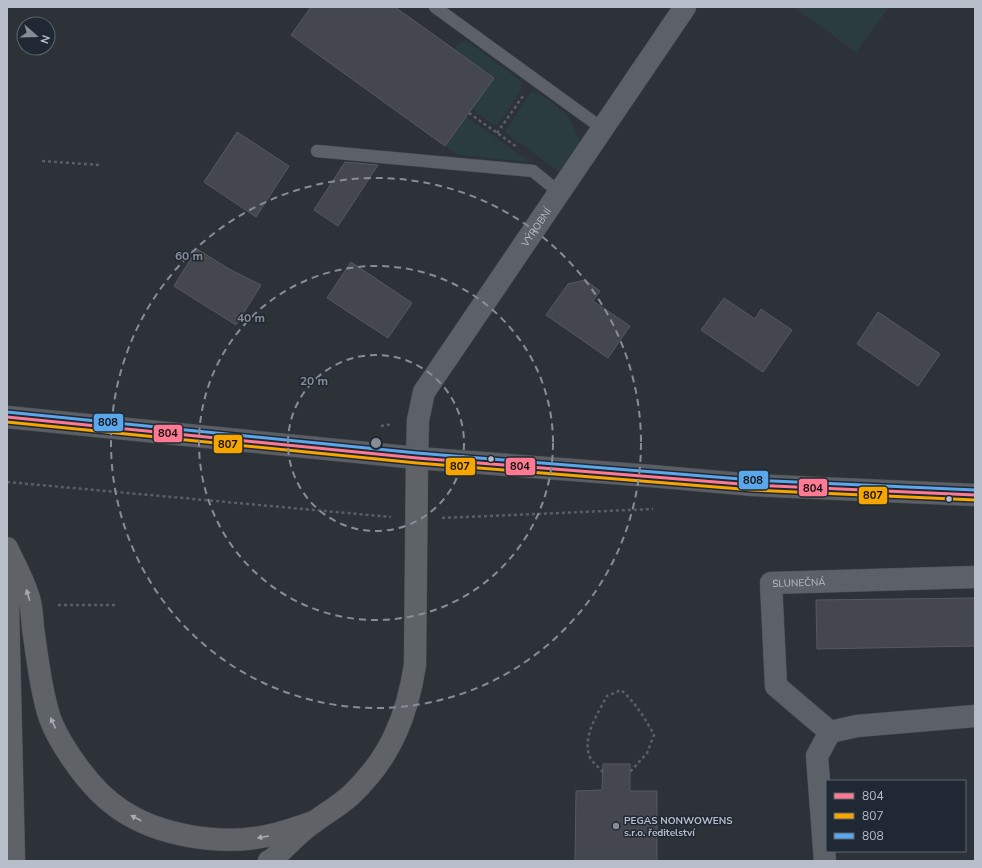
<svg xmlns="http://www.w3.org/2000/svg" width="982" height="868" font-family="'Nunito Sans',sans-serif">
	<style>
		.green { fill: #2b3c3f }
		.building { fill: #44474d; stroke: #555961 }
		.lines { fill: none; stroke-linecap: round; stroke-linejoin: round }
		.lane-casing { stroke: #4a4e54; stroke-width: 13 }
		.street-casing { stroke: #4a4e54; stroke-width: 23 }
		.secondary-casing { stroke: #4a4e54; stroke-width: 23 }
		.primary-casing { stroke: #4a4e56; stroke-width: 23 }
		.path { stroke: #5a5f64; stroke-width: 2.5; stroke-dasharray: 3 3; stroke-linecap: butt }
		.lane { stroke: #5c6067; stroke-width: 12 }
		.street { stroke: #5c6067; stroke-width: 22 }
		.secondary { stroke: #5b5f65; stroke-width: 22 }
		.primary { stroke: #5f6368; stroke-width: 22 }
		.bus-1-casing { stroke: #202833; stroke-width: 6 }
		.bus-2-casing { stroke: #202833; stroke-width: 6 }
		.bus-3-casing { stroke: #202833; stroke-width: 6 }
		.bus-1 { stroke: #fe7a93; stroke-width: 3 }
		.bus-2 { stroke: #f7a600; stroke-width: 3 }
		.bus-3 { stroke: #5aa8eb; stroke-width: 3 }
		.oneway { fill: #a6acb6 }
		.ring { fill: none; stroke: #878d97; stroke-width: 2; stroke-dasharray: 7 5 }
		.bus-dot { fill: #b8bec9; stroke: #202833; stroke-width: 1.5 }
		.poi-dot { fill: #878d97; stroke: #202833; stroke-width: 1.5 }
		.labels { text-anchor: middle; stroke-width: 3; stroke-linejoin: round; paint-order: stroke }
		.street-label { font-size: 10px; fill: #b8bec9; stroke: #202833 }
		.poi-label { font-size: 10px; font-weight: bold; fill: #b8bec9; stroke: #202833; text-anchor: start }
		.centre { fill: #878d97; stroke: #202833; stroke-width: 2 }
		.ring-label { font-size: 12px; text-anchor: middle; font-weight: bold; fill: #878d97; stroke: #202833; stroke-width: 3; stroke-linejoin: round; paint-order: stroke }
		.line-badge { stroke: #202833; stroke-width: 1.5 }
		.pale-badge-label { font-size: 11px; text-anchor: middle; font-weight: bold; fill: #111 }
	</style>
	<rect width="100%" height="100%" fill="#2d3239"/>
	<path class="green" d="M 794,7 L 889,7 L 856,52 Z
		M 464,41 L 470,43 L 522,82 L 521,90 L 499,123 L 493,125 L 472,109 L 494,77 L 454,49 L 461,42 Z
		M 531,92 C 539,91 560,108 565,114 C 572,121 577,133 579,143 L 559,171 L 506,133 L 506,130 Z
		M 466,117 L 530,162 L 459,155 L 445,146 Z"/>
	<path class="building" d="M 311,7 L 395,7 L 494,78 L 445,146 L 291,35 Z
		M 237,132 L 289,166 L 256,217 L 204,182 Z
		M 345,162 L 378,165 L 338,226 L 314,210 Z
		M 197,249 L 229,269 L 261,285 L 236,325 L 174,286 Z
		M 351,262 L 412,303 L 388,338 L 327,298 Z
		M 585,280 L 600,291 L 593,301 L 630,326 L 608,358 L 546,315 L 568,284 Z
		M 724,298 L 755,319 L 761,309 L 792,330 L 763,372 L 701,330 Z
		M 878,312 L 940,354 L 918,386 L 857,344 Z
		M 975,598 L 975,646 L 817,649 L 816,600 Z
		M 603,764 L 630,764 L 630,791 L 657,791 L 657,861 L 575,861 L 576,791 L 602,790 Z"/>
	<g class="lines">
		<defs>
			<path id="lane" d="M 435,7 L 603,129
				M 317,151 L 533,171 L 560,193"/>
			<g id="street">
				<path id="s1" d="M 417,458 L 418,420 L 424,392 L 685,7"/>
				<path id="s2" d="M 830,732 L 776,686 L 771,583 L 975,577"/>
				<path d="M 830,732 L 857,726 L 975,716"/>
				<path d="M 825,861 L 817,756 L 830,732"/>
			</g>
			<path id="secondary" d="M 7,417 L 417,458 L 651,476 L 753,485 L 975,495"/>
			<path id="primary" d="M 7,548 C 14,563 23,579 28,595 C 32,605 32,617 33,628 C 37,655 40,685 48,712 C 52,727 64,747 73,760 C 86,779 101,797 121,810 C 158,835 217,845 261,837 C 279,834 296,828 313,822
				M 7,563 L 14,861
				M 269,861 L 273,859 C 287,846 299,832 314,822 C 326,813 339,806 351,795 C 390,758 407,717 415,665 L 417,458"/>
		</defs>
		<use href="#lane" class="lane-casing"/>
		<use href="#street" class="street-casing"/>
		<use href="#secondary" class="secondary-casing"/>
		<use href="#primary" class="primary-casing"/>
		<path class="path" d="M 469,113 L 517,147
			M 497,133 L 523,96
			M 42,161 L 100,165
			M 381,426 L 392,424
			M 7,482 L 391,517
			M 442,518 L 653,509
			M 58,605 L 117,605
			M 603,772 C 598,767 591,761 589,755 C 583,735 598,713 607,696 L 621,690 C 635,702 645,718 654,735 L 647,753 L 630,772"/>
		<use href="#lane" class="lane"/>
		<use href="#street" class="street"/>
		<use href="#secondary" class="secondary"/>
		<use href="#primary" class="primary"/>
		<defs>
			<path id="bus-1" d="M 7,417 L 417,458 L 753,485 L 975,495"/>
			<path id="bus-2" d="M 7,422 L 417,463 L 753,490 L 975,500"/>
			<path id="bus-3" d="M 7,412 L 417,453 L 753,480 L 975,490"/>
		</defs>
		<use href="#bus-1" class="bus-1-casing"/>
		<use href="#bus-2" class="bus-2-casing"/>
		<use href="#bus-3" class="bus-3-casing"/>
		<use href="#bus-1" class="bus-1"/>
		<use href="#bus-2" class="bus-2"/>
		<use href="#bus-3" class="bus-3"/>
	</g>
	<defs><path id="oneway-solid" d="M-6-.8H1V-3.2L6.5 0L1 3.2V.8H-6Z"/></defs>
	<g class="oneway">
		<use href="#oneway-solid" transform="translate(28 595) rotate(-107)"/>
		<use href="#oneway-solid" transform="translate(53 723) rotate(-115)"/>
		<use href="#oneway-solid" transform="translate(136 818) rotate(-153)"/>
		<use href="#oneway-solid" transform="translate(263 837) rotate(170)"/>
	</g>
	<g class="ring">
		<circle cx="376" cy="443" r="88"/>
		<circle cx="376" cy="443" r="177"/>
		<circle cx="376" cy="443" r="265"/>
	</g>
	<g class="bus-dot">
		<circle cx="491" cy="459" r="3.5"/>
		<circle cx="949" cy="499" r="3.5"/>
	</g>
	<circle class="poi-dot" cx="616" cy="826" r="4"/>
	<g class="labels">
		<g class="street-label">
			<text dy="4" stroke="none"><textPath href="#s1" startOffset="266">VÝROBNÍ</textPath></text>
			<text dy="4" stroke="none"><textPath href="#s2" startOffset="202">SLUNEČNÁ</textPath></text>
		</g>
		<g class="poi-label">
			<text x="624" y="824">PEGAS NONWOWENS<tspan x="624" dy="12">s.r.o. ředitelství</tspan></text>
		</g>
	</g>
	<circle cx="376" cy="443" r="6" class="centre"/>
	<g class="ring-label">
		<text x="189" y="260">60 m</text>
		<text x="251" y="322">40 m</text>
		<text x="314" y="385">20 m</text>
	</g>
	<g class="line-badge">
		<rect x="93" y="413" width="31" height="19" rx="4" fill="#5aa8eb"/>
		<rect x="153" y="424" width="30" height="19" rx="4" fill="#fe7a93"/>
		<rect x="213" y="434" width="30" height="20" rx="4" fill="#f7a600"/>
		<rect x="505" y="457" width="31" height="19" rx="4" fill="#fe7a93"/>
		<rect x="445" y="457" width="31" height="19" rx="4" fill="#f7a600"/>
		<rect x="738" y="470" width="31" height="20" rx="4" fill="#5aa8eb"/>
		<rect x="798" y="478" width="30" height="19" rx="4" fill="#fe7a93"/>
		<rect x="858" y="486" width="30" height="19" rx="4" fill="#f7a600"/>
	</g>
	<g class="pale-badge-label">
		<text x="108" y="426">808</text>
		<text x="168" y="437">804</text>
		<text x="228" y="448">807</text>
		<text x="520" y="470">804</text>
		<text x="460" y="470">807</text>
		<text x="753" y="484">808</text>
		<text x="813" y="492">804</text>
		<text x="873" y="499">807</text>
	</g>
	<rect width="982" height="868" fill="none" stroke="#b8bec9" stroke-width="16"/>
	<rect x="826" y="780" width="140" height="72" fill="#202833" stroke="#5d646f"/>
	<rect x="834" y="793" width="20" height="6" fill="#fe7a93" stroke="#5d646f"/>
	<text x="862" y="800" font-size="12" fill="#b8bec9">804</text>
	<rect x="834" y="813" width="20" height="6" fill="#f7a600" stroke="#5d646f"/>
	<text x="862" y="820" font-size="12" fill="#b8bec9">807</text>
	<rect x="834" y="833" width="20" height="6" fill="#5aa8eb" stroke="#5d646f"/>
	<text x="862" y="840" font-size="12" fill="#b8bec9">808</text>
	<g transform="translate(36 36) rotate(110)"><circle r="19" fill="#202833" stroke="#5d646f"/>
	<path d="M0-3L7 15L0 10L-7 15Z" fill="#878d97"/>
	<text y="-6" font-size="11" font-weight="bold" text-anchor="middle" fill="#b8bec9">N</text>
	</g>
</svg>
